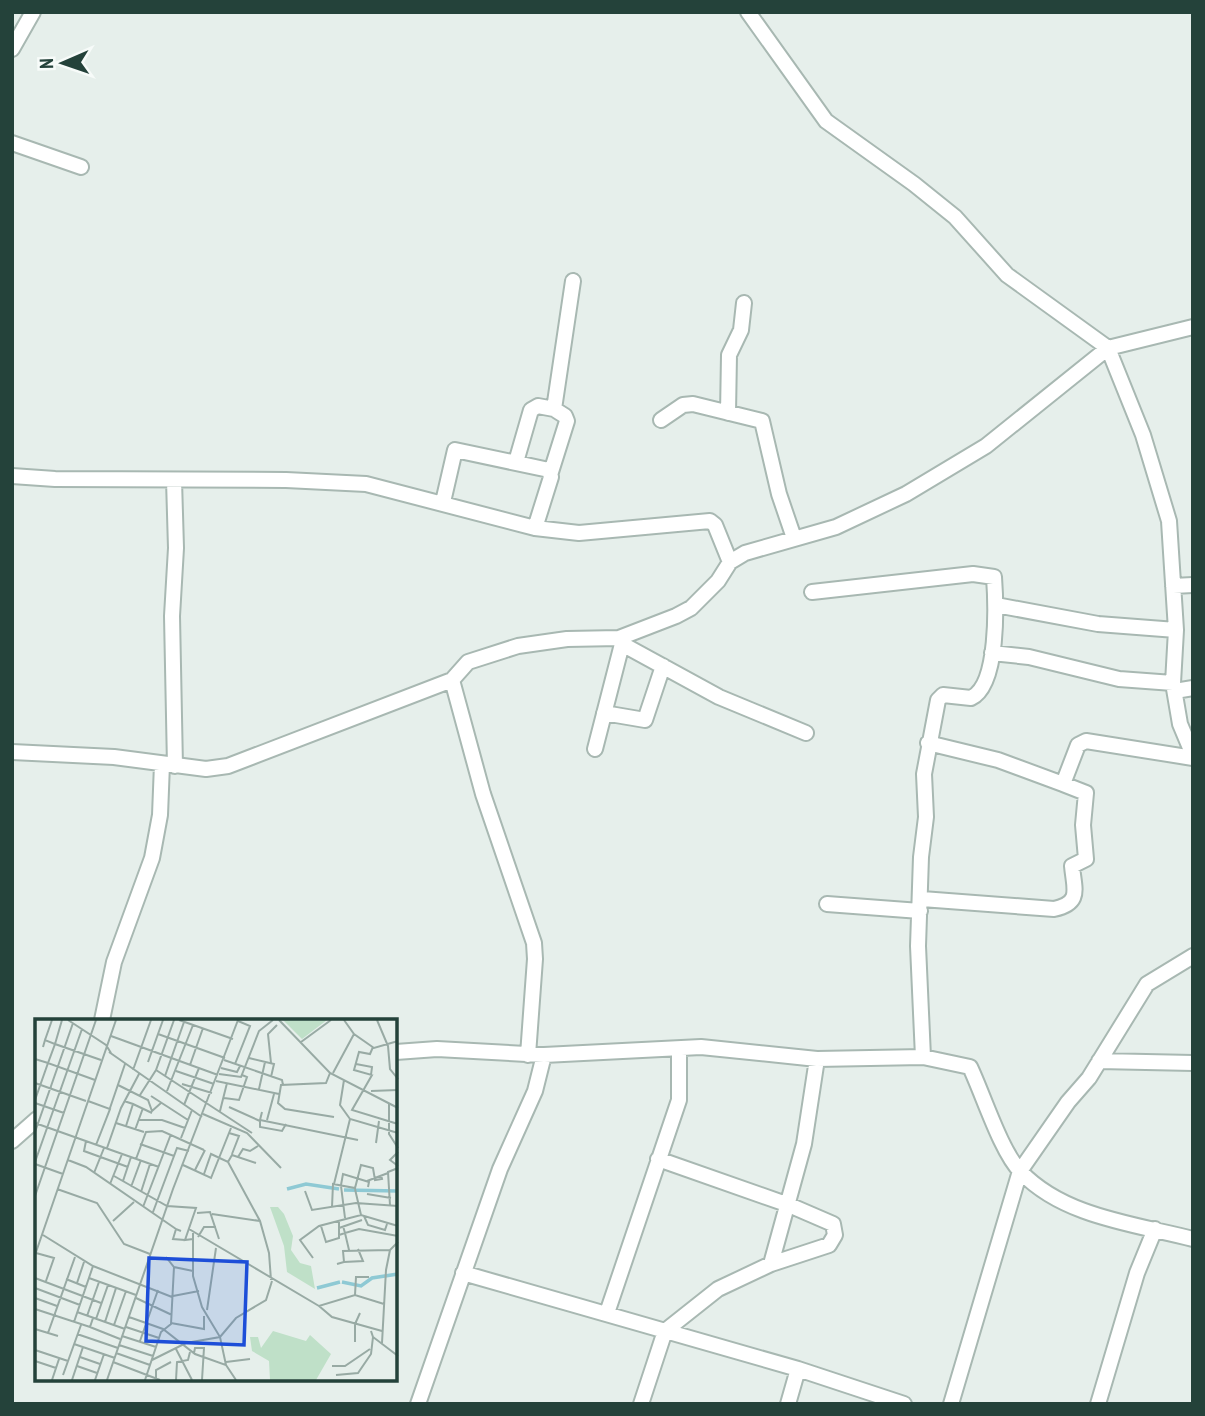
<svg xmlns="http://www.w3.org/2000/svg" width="1205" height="1416" font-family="'PT Sans Narrow',sans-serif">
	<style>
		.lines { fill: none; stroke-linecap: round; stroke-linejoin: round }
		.street-casing { stroke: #a8b8b2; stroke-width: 18 }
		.street { stroke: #fff; stroke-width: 14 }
		.inset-river { fill: none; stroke: #8ec9d4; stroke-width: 3.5 }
		.inset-road { fill: none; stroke: #98aaa4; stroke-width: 2 }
		.view { fill: #1d4ed8; fill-opacity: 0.15; stroke: #1d4ed8; stroke-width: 3.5 }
		.inset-edge { fill: none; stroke: #24423a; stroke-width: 3.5 }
	</style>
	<rect width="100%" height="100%" fill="#e6efeb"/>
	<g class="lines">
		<defs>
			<path id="street" d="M 748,12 L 826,121 L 914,184 L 955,217 L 1007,275 L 1108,348 L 1143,435 L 1169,521 L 1176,630 L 1173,683 L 1180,724 L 1193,755
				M 12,49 L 33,12
				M 12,143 L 81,167
				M 728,413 L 729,355 L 741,330 L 744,303
				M 661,420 L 683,405 L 693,404 L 762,421 L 779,494 L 794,538
				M 516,462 L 531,410 L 538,406 L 554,409
				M 551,472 L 567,421 L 565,416 L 554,409 L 573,281
				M 12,476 L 55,479 L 286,480 L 366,484 L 535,528 L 579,533 L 710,521 L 715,525 L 730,562
				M 174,480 L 176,548 L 172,616 L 175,766
				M 443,502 L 455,450 L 549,470 L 551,477 L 535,528
				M 1173,586 L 1193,585
				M 812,592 L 973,574 L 994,577 C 996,604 999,685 971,698 L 943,695 L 938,700 L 924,774 L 926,817 L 921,857 L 918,946 L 923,1057
				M 996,605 L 1098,624 L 1176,630
				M 619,638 L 622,644 L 719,697 L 806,733
				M 992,653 L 1029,657 L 1119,679 L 1173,683
				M 452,680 L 483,794 L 534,943 L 535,959 L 528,1055
				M 1175,691 L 1193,688
				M 604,713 L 645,720 L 663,666
				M 928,743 L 998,760 L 1063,784 L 1078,745 L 1086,741 L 1193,758
				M 595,749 L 622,644
				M 12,752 L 114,757 L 206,769 L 228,766 L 452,680 L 468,662 L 518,646 L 567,639 L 619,638 L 676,616 L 691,608 L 718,581 L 730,562 L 745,553 L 836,527 L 906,494 L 986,446 L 1108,348 L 1193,327
				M 922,899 L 1054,909 C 1082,903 1074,889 1072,866 L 1086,859 L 1083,825 L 1086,793 L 1063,784
				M 827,904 L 920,911
				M 102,1020 L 114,962 L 152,858 L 160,815 L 162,764
				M 396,1052 L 437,1049 L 544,1055 L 701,1047 L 817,1059 L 923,1057 L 970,1067 C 983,1094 1001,1152 1021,1172 C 1064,1217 1135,1224 1193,1239
				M 1099,1061 L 1193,1063
				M 12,1141 L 37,1119
				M 658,1159 L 789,1205 L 833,1224 L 835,1235 L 829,1245 L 771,1264
				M 463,1273 L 798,1369 L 904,1404
				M 607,1313 L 679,1100 L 679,1050
				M 418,1404 L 500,1169 L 535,1091 L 544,1055
				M 641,1404 L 665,1331 L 718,1289 L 771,1264 L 804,1144 L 817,1059
				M 788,1404 L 798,1369
				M 951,1404 L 1020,1171 L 1068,1102 L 1089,1078 L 1147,984 L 1193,956
				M 1098,1404 L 1137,1273 L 1155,1229"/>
		</defs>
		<use href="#street" class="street-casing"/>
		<use href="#street" class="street"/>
	</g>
	<g transform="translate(35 1019)">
		<rect width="362" height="362" fill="#e6efeb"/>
		<path d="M 248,1 L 292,1 L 267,20 ZM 235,188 L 243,188 L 249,195 L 258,217 L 256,231 L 265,244 L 276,247 L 280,270 L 252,253 L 249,227 ZM 238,312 L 271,322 L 275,316 L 296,335 L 281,361 L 235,361 L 234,342 L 217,332 L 215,318 L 223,318 L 226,329 Z" fill="#bfe0c8"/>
		<path class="inset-river" d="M 252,170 L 271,165 L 304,170M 309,171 L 363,172M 307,263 L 326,267 L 337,259 L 363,255M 282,269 L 305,263"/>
		<path class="inset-road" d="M 27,1 L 20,25 L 66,41M 33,1 L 71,26 L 76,34M 144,1 L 198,20M 244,1 L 295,54 L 363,89M 309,1 L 319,15 L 339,29 L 363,22M 342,1 L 353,27 L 355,50 L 363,60M 123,15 L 190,39M 76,17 L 183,56M 10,21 L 17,1M 266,23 L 296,1M 338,28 L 335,35 L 324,33 L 319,51 L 337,56 L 317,91 L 363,105M 74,33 L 167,98M 214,39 L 239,45 L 236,58M 0,40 L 13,44 L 20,25 L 10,21 L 8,28M 189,41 L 247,61 L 248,66M 113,43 L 128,1M 236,44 L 233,15 L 242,6M 200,45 L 215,7 L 203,2M 321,45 L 337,48 L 336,56M 155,46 L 168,9M 186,49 L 202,53 L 205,47M 98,51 L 116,1M 121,51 L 217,114M 141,52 L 179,65M 295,54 L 291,64 L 246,66 L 243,84 L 250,90 L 299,98M 298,54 L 319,15M 184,55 L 206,58 L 224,12 L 238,1M 130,57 L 149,3M 309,61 L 305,86 L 315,100 L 363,114M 181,62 L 244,75M 0,64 L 51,82M 147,65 L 177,74M 83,66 L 113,81 L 117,92 L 126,84M 224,70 L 230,43M 132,72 L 158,6M 336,72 L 363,71M 105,76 L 121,51 L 139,1M 116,77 L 153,101M 189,79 L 204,81 L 212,58 L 207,56M 0,81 L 13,44 L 60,61M 53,82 L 75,90 L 61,126M 89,82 L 98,85 L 91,107M 0,84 L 29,94M 98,85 L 117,94M 354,85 L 354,115 L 363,129M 149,86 L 164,49M 194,88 L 225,102M 75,89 L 90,45M 185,92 L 192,64M 227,93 L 225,101 L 323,121M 168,95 L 212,114 L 246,149M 104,101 L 127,101 L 150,109M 225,101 L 225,108 L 247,112 L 251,105M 232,101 L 239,75M 0,104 L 124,148M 81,104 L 109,113M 100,111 L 108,89M 0,113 L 38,4M 194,114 L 204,117 L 197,135M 146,119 L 157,91M 51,122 L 49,132 L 93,148M 341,124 L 344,102M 105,125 L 139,137 L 142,129 L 154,132M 72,129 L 86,89 L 104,55M 363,133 L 355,141 L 363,147M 203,138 L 208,130 L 215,132 L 223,127M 101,140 L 111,113 L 127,112 L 169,131M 33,141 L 51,148 L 141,210M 0,143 L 47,10M 193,143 L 225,202 L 234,234 L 236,261M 0,145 L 28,155M 148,146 L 176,159 L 196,109M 160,151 L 170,131M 59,154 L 69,129M 169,155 L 176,135 L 193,143 L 197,136 L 221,144M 79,157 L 132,187 L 161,189 L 150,221 L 158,220M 88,162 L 96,138M 332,162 L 353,154M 75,165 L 87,135M 299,165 L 315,100M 306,166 L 308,155 L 334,163 L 333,168M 306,167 L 310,199M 96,168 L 106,141M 22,170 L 62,184 L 89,225 L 115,235M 320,170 L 326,196M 270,172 L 277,191 L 321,184 L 363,187M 106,173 L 115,145M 332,175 L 356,179M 0,177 L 61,1M 355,186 L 353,153 L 363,149M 108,188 L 136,115M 297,188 L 298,165 L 320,169 L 326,146 L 338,149 L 340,161 L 347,160 L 346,156M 118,193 L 139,137M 162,194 L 175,193 L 184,220M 177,195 L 225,202M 329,197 L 333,206 L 350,211 L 352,205M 78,202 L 99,183M 304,202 L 304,209 L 327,201M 286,207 L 291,223 L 304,219 L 304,209M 308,207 L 310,214 L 324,210 L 363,217M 154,210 L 284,287 L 320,276 L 349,285M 146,212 L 141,210 L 138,220 L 150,221M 158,214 L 158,257 L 167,288 L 185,318 L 191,346M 8,216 L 58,247 L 137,278M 304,216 L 310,214 L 314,231M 163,218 L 169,208 L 181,208M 1,234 L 19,239 L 11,262M 0,236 L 81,1M 131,238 L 139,248 L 158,252M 278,239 L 265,221 L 284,207 L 326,196 L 363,207M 309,243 L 328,242 L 323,230M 302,245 L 309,243 L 308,232 L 355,231M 0,259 L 66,284M 54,259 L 101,276M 31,260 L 51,268M 42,264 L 49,243M 0,269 L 45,286M 320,276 L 321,258 L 334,258M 138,277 L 164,272M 0,279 L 22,287M 101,279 L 137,296M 284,287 L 297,298 L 347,312M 0,290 L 55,308 L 58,299M 172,291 L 181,229M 42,293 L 90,310M 52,297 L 64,263M 94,298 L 128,310 L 160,335 L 191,346 L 201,361M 61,300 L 73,266M 39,303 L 58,247M 70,303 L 81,269M 136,304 L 169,310 L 169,297M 79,306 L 91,272M 55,308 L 85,320M 91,308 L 124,319M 0,310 L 23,317M 336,312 L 338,318 L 363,337M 13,314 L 40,238M 42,315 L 83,329M 87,317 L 121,328M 105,322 L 123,271M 320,323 L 320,305 L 325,294M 347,324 L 351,251 L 355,231 L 363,223M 39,325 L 80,339M 84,326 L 118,337M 141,330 L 157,361M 0,331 L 33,342M 81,334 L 115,346M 159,334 L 160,329 L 169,329 L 167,361M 45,338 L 65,345M 117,341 L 151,324 L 185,318 L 201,299 L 231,281 L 237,262M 0,342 L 21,349M 78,343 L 125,361M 191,343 L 215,340M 42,347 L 62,354M 297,347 L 310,347 L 335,330M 28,356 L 46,306M 301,356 L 323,354 L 336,335 L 338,318M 121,359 L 121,351 L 136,343M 17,361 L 24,340M 37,361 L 48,328M 60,361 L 69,335M 72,361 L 138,170 L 203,1M 110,361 L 126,313 L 136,305 L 139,248M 141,361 L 142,343 L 153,341 L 155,333"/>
		<path class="view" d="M 114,239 L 212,243 L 209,326 L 111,322 Z"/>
		<rect width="362" height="362" class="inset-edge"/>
	</g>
	<rect width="1205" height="1416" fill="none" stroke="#24423a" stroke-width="28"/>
	<g transform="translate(63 63) rotate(268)" stroke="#f7fbf9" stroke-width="5" paint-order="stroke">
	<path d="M0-5L12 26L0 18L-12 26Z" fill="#24423a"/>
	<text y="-10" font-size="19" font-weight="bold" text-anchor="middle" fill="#24423a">N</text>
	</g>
</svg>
